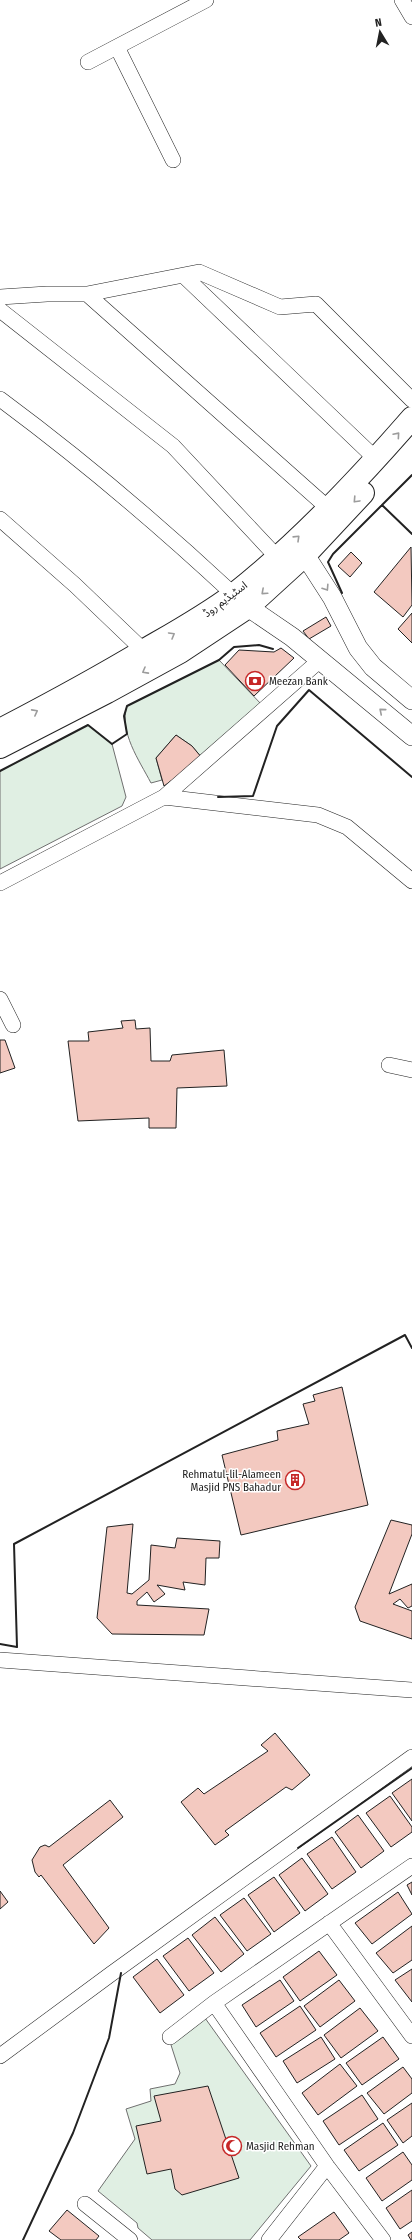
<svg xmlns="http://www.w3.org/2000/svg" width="412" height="2240" font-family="'Fira Sans Condensed','Noto Sans Arabic',sans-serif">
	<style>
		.green { fill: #e0efe3; stroke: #6f6f6f }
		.building { fill: #f3c9c0; stroke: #222 }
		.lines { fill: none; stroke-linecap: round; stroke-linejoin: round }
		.minor-casing { stroke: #222; stroke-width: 16 }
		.tertiary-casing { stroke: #222; stroke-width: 20 }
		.primary-casing { stroke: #222; stroke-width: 24 }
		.minor { stroke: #fff; stroke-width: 15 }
		.tertiary { stroke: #fff; stroke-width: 19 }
		.primary { stroke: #fff; stroke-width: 22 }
		.wall { stroke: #222; stroke-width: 2 }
		.oneway { stroke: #9c9c9c }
		.labels { text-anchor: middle; stroke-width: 3; stroke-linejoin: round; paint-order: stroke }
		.street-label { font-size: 11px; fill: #222; stroke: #fff }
		.poi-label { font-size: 11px; fill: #222; stroke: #fff; text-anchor: start }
	</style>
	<rect width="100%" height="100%" fill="#fff"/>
	<path class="green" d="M 219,660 L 262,705 L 202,758 L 192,746 L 176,735 L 156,758 L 162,780 L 151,783 C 139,760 119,732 127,706 Z
		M 88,725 L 112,744 L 126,797 L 122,806 L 0,869 L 0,771 Z
		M 205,2018 L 311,2166 L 250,2240 L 152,2240 L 138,2228 L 137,2223 L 98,2191 L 135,2139 L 126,2109 L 151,2101 L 150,2089 L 175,2084 L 180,2073 L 171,2045 Z"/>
	<path class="building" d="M 411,547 L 412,605 L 403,617 L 374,592 Z
		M 351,552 L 362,563 L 350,577 L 338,566 Z
		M 412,613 L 412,643 L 398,629 Z
		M 326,617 L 331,626 L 309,639 L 303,631 Z
		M 281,648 L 294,658 L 254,696 L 225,665 L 239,650 L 274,652 Z
		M 176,735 L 192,746 L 202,758 L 164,786 L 156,758 Z
		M 135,1020 L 136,1029 L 150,1028 L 151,1061 L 170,1061 L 172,1055 L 224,1050 L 227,1086 L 177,1088 L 176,1128 L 149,1128 L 149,1118 L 78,1121 L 68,1041 L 89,1041 L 88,1032 L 123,1028 L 121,1021 Z
		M 0,1040 L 5,1040 L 15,1068 L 0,1073 Z
		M 342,1387 L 368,1505 L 241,1535 L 222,1455 L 278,1440 L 277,1431 L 309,1424 L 303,1404 L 315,1401 L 313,1395 Z
		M 391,1520 L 412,1525 L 412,1534 L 389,1594 L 412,1584 L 412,1606 L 408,1608 L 400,1599 L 393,1604 L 412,1611 L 412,1639 L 360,1621 L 355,1607 Z
		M 133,1524 L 127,1593 L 132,1594 L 149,1580 L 151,1545 L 175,1548 L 177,1538 L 220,1541 L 219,1558 L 206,1558 L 205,1585 L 183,1582 L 185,1590 L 157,1585 L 165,1594 L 154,1602 L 147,1592 L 137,1601 L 137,1605 L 209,1609 L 204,1635 L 112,1634 L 97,1618 L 107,1527 Z
		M 275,1733 L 310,1775 L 292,1790 L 286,1787 L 225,1831 L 229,1835 L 215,1845 L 181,1802 L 198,1788 L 204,1794 L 268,1751 L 261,1745 Z
		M 412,1779 L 412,1821 L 392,1793 Z
		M 390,1796 L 412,1827 L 412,1832 L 391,1847 L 366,1813 Z
		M 110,1800 L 123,1817 L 63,1865 L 109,1928 L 94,1944 L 41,1875 L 39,1877 L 35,1872 L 32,1860 L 40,1847 L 45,1845 L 49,1847 Z
		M 358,1815 L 384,1851 L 361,1868 L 335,1832 Z
		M 332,1837 L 356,1872 L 332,1889 L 307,1854 Z
		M 302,1858 L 328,1894 L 305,1911 L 279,1875 Z
		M 274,1877 L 300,1913 L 274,1932 L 248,1895 Z
		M 412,1882 L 412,1895 L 407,1885 Z
		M 0,1891 L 8,1902 L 0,1909 Z
		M 398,1892 L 412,1914 L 372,1944 L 355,1923 Z
		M 244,1898 L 271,1934 L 247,1951 L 220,1915 Z
		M 215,1917 L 244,1954 L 221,1972 L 192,1935 Z
		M 412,1926 L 412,1960 L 393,1973 L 376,1953 Z
		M 188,1938 L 214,1973 L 189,1991 L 163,1956 Z
		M 319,1951 L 337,1975 L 300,2001 L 283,1977 Z
		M 157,1959 L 184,1995 L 160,2013 L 133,1977 Z
		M 412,1969 L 412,2002 L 395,1980 Z
		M 280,1980 L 294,2001 L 256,2027 L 242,2005 Z
		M 339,1980 L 355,2001 L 320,2027 L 304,2006 Z
		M 300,2006 L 316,2030 L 276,2057 L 260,2033 Z
		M 360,2008 L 378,2031 L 341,2058 L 324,2035 Z
		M 321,2037 L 335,2059 L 297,2083 L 283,2061 Z
		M 383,2037 L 399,2059 L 362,2085 L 346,2063 Z
		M 340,2064 L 357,2086 L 318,2115 L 302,2093 Z
		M 403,2067 L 412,2079 L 412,2093 L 384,2114 L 367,2093 Z
		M 208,2086 L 239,2178 L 182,2195 L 175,2189 L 171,2169 L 147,2174 L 136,2126 L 161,2121 L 154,2096 Z
		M 362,2095 L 378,2119 L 339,2145 L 323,2121 Z
		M 412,2103 L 412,2136 L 403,2143 L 387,2120 Z
		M 383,2123 L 398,2145 L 359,2171 L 344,2150 Z
		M 403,2152 L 412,2165 L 412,2180 L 382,2201 L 366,2178 Z
		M 412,2190 L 412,2221 L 400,2229 L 386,2208 Z
		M 67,2210 L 99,2236 L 96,2240 L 61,2240 L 49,2231 Z
		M 334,2212 L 349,2233 L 339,2240 L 301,2240 L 298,2237 Z
		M 412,2232 L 412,2240 L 411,2240 L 408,2235 Z"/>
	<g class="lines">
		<defs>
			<path id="minor" d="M 402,0 L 412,17
				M 117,47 L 173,160
				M 88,62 L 206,0
				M 184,276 L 376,459
				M 87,294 L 328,508
				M 0,297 L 47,294 L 87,294 L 199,272 L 280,307 L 316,304 L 412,400
				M 0,310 L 173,446 L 277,557
				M 0,399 C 81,459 159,525 233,594
				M 0,519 L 75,585 L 144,651
				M 164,797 L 318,815 L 347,827 L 412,881
				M 0,883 L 164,797 L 319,661
				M 0,999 L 13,1025
				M 389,1065 L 412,1070
				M 0,1660 L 412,1690
				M 329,1923 L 412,2036
				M 214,2003 L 327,2166 L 383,2240
				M 170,2037 L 214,2003 L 412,1866
				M 0,2056 L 111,1974 L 412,1757
				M 85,2204 L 130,2240
				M 269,2240 L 327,2166"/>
			<path id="tertiary" d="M 305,555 L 332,597 L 358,648 L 373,667 L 412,700
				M 248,607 L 292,637 L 412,736"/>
			<path id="primary" d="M 0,730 C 48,705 96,679 143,651 C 174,633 205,616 233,595 C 297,545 359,479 412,418
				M 0,747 L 107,692 L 180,652 L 248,607 L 305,555 L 363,493"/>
		</defs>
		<use href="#minor" class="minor-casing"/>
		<use href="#tertiary" class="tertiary-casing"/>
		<use href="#primary" class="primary-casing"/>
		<use href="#minor" class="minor"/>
		<use href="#tertiary" class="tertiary"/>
		<use href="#primary" class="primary"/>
		<path class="wall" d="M 382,505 L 412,534
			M 342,593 L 328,562 L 333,554 L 412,475
			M 0,771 L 88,725 L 112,744 L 127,734 L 124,716 L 127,706 L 219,660 L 234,647 L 259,645 L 273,649
			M 218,797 L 253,796 L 277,726 L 309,690 L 412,777
			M 0,1644 L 17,1647 L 14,1544 L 405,1335 L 412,1348
			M 298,1848 L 412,1768
			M 23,2240 L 73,2133 L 109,2038 L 121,1973"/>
	</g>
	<defs><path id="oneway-chevron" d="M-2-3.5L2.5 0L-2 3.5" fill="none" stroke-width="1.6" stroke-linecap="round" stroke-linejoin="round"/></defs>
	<g class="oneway">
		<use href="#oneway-chevron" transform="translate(397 435) rotate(-49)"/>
		<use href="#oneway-chevron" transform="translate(356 500) rotate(133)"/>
		<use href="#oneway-chevron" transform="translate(297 538) rotate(-44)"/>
		<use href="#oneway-chevron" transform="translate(326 588) rotate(57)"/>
		<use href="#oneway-chevron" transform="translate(264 592) rotate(138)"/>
		<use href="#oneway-chevron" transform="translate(172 635) rotate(-30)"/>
		<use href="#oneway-chevron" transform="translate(145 671) rotate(151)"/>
		<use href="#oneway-chevron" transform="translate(382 711) rotate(-140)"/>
		<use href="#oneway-chevron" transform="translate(35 712) rotate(-28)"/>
	</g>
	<defs>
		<symbol id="bank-ring" viewBox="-11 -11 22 22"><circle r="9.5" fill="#fff" stroke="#c62828" stroke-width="1.5"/><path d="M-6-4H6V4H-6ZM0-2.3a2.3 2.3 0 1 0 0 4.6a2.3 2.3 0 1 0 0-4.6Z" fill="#c62828"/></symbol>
		<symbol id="building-ring" viewBox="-11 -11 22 22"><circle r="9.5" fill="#fff" stroke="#c62828" stroke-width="1.5"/><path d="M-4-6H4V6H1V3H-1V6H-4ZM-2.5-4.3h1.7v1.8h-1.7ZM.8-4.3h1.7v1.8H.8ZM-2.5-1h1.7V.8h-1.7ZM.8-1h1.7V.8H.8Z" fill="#c62828"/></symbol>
		<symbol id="mosque-ring" viewBox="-11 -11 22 22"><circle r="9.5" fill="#fff" stroke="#c62828" stroke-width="1.5"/><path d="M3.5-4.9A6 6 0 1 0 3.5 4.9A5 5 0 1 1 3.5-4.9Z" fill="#c62828"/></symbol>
	</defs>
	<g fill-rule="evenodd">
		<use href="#bank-ring" x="244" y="670" width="22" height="22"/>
		<use href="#building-ring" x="284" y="1469" width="22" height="22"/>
		<use href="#mosque-ring" x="221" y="2135" width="22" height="22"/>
	</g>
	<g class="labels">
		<g class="street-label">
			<text transform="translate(225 599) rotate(-37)" y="4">اسٹیڈیم روڈ</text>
		</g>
		<g class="poi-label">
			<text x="269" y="685">Meezan Bank</text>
			<text x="281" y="1478" text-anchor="end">Rehmatul-lil-Alameen<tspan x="281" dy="13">Masjid PNS Bahadur</tspan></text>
			<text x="246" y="2150">Masjid Rehman</text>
		</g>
	</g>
	<g transform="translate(380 32) rotate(350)" stroke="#ffffff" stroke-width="3" paint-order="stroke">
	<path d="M0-3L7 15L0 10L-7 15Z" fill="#222222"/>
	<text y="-6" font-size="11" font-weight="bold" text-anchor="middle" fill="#222222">N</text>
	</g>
</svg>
